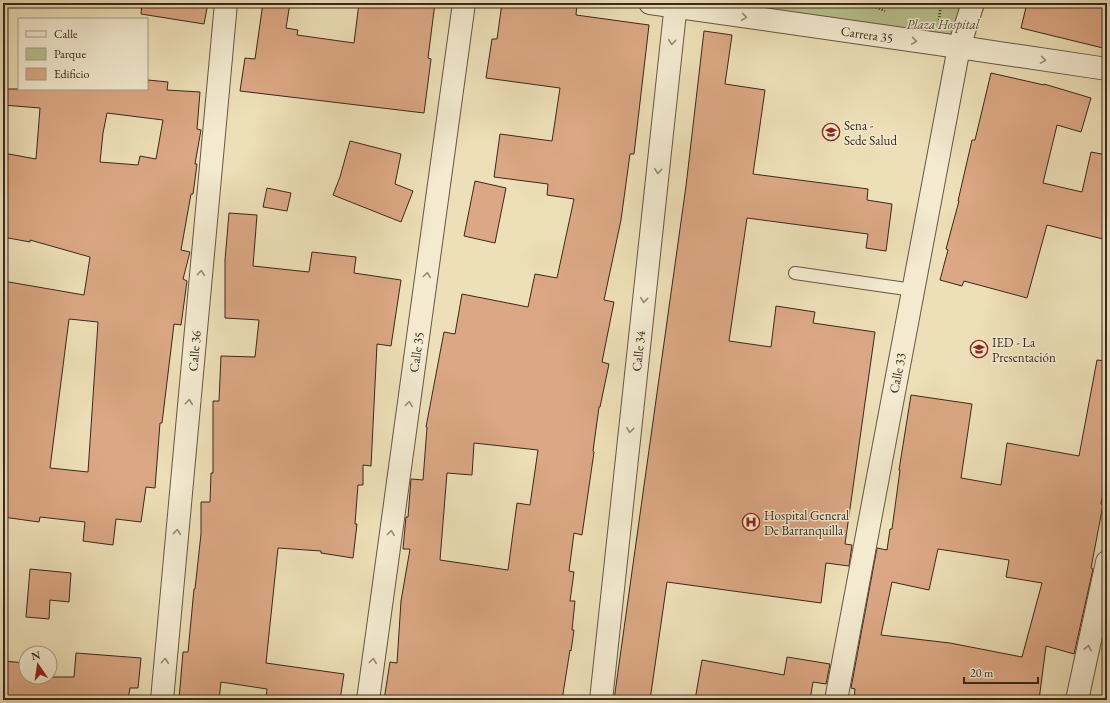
<svg xmlns="http://www.w3.org/2000/svg" width="1110" height="703" font-family="'EB Garamond',serif">
	<style>
		.green { fill: #b7c28f; stroke: #787556 }
		.building { fill: #dba784; stroke: #3a281d; fill-rule: evenodd }
		.lines { fill: none; stroke-linecap: round; stroke-linejoin: round }
		.service-casing { stroke: #675644; stroke-width: 14 }
		.minor-casing { stroke: #675644; stroke-width: 24 }
		.tertiary-casing { stroke: #675644; stroke-width: 24 }
		.path { stroke: #3a281d; stroke-width: 2.5; stroke-dasharray: 1 2; stroke-linecap: butt }
		.service { stroke: #f3ead0; stroke-width: 12 }
		.minor { stroke: #f3ead0; stroke-width: 22 }
		.tertiary { stroke: #f3ead0; stroke-width: 22 }
		.oneway { stroke: #968976 }
		.labels { text-anchor: middle; stroke-width: 3; stroke-linejoin: round; paint-order: stroke }
		.park-label { font-size: 13px; font-style: italic; fill: #594e3a; stroke: #f3ead0 }
		.street-label { font-size: 13px; fill: #3a281d; stroke: #f3ead0 }
		.poi-label { font-size: 13px; fill: #3a281d; stroke: #f3ead0; text-anchor: start }
	</style>
	<rect width="100%" height="100%" fill="#eddfb7"/>
	<filter id="stains"><feTurbulence type="fractalNoise" baseFrequency=".005" numOctaves="4"/><feColorMatrix values="0 0 0 0 .2 0 0 0 0 .09 0 0 0 0 .02 0 0 0 .5 -.17"/></filter>
	<radialGradient id="worn" r=".72"><stop offset=".6" stop-color="#630" stop-opacity="0"/><stop offset="1" stop-color="#630" stop-opacity=".3"/></radialGradient>
	<path class="green" d="M 676,3 L 972,3 L 959,47 Z"/>
	<path class="building" d="M 142,3 L 208,3 L 204,24 L 141,14 Z
		M 263,3 L 290,3 L 286,28 L 298,30 L 297,35 L 354,43 L 359,3 L 435,3 L 428,58 L 431,59 L 424,113 L 240,91 L 245,58 L 255,59 Z
		M 502,3 L 577,3 L 576,15 L 649,25 L 634,154 L 630,154 L 621,220 L 604,300 L 614,302 L 602,362 L 609,364 L 600,407 L 599,407 L 593,451 L 594,452 L 582,535 L 574,533 L 569,571 L 574,572 L 570,601 L 575,601 L 572,630 L 574,630 L 571,651 L 570,650 L 562,700 L 384,700 L 390,662 L 397,663 L 401,601 L 410,549 L 403,549 L 406,517 L 408,517 L 411,479 L 423,480 L 427,427 L 426,427 L 444,332 L 455,334 L 462,294 L 528,307 L 535,274 L 557,278 L 574,199 L 547,195 L 548,184 L 494,177 L 500,134 L 552,141 L 560,88 L 486,78 L 492,39 L 497,39 ZM 474,443 L 538,450 L 530,505 L 517,503 L 508,570 L 440,560 L 447,473 L 472,475 Z
		M 1027,3 L 1107,3 L 1107,49 L 1021,28 Z
		M 704,31 L 732,35 L 725,84 L 765,90 L 753,174 L 868,189 L 867,200 L 892,204 L 886,251 L 866,248 L 868,234 L 747,218 L 729,341 L 771,347 L 776,306 L 815,312 L 813,323 L 875,332 L 845,544 L 852,545 L 849,566 L 826,563 L 821,603 L 667,582 L 650,700 L 614,700 L 686,186 Z
		M 991,73 L 1044,85 L 1044,84 L 1091,98 L 1081,132 L 1057,125 L 1043,183 L 1082,192 L 1091,152 L 1107,155 L 1107,240 L 1047,225 L 1027,298 L 964,281 L 962,286 L 940,280 L 948,250 L 946,249 L 959,201 L 958,201 L 972,140 L 975,140 Z
		M 148,80 L 168,82 L 167,90 L 200,92 L 197,129 L 201,130 L 195,164 L 197,164 L 193,194 L 191,194 L 181,250 L 190,252 L 183,279 L 187,281 L 181,325 L 174,324 L 162,423 L 160,423 L 155,488 L 146,487 L 141,522 L 116,519 L 113,545 L 83,541 L 85,522 L 40,517 L 39,522 L 3,517 L 3,281 L 84,295 L 90,257 L 30,240 L 30,242 L 3,237 L 3,153 L 36,159 L 40,108 L 3,105 L 3,89 L 147,89 ZM 107,113 L 163,120 L 156,159 L 140,156 L 138,165 L 100,162 L 103,133 ZM 69,319 L 98,322 L 88,472 L 50,468 Z
		M 350,141 L 401,154 L 395,184 L 413,191 L 401,222 L 333,195 L 340,177 Z
		M 475,181 L 506,188 L 495,243 L 464,236 Z
		M 267,188 L 291,193 L 287,211 L 263,207 Z
		M 229,213 L 257,215 L 253,266 L 309,272 L 312,252 L 356,257 L 354,273 L 401,280 L 391,346 L 377,344 L 371,466 L 363,465 L 363,485 L 358,485 L 355,524 L 357,524 L 353,558 L 321,553 L 321,551 L 278,548 L 266,663 L 344,674 L 340,700 L 277,700 L 266,698 L 267,689 L 221,682 L 219,700 L 179,700 L 183,652 L 188,652 L 194,589 L 195,589 L 201,534 L 201,502 L 210,502 L 211,473 L 213,473 L 213,401 L 219,401 L 221,356 L 255,357 L 259,320 L 225,318 L 225,260 Z
		M 1097,360 L 1107,361 L 1107,473 L 1101,504 L 1103,505 L 1091,568 L 1093,569 L 1074,654 L 1046,646 L 1039,700 L 854,700 L 855,689 L 851,688 L 877,548 L 887,550 L 890,529 L 892,529 L 900,470 L 899,470 L 911,395 L 972,404 L 961,478 L 1001,485 L 1007,443 L 1079,456 ZM 938,549 L 1009,560 L 1006,577 L 1042,583 L 1022,657 L 950,643 L 881,635 L 892,582 L 929,590 Z
		M 30,569 L 71,573 L 69,602 L 50,600 L 49,619 L 26,617 Z
		M 76,653 L 141,658 L 138,688 L 130,688 L 128,700 L 3,700 L 3,661 L 26,663 L 26,677 L 74,677 Z
		M 787,657 L 830,664 L 826,684 L 813,682 L 810,700 L 695,700 L 702,660 L 784,675 Z"/>
	<g class="lines">
		<defs>
			<path id="service" d="M 795,273 L 913,290"/>
			<path id="minor" d="M 650,3 L 959,47 L 1107,69
				M 162,700 L 226,3
				M 601,700 L 676,3
				M 836,700 L 959,47 L 973,3
				M 1077,700 L 1107,562"/>
			<path id="tertiary" d="M 368,700 L 464,3"/>
		</defs>
		<use href="#service" class="service-casing"/>
		<use href="#minor" class="minor-casing"/>
		<use href="#tertiary" class="tertiary-casing"/>
		<path class="path" d="M 865,3 L 885,11
			M 939,20 L 941,3"/>
		<use href="#service" class="service"/>
		<use href="#minor" class="minor"/>
		<use href="#tertiary" class="tertiary"/>
	</g>
	<defs><path id="oneway-chevron" d="M-2-3.5L2.5 0L-2 3.5" fill="none" stroke-width="1.6" stroke-linecap="round" stroke-linejoin="round"/></defs>
	<g class="oneway">
		<use href="#oneway-chevron" transform="translate(744 17) rotate(8)"/>
		<use href="#oneway-chevron" transform="translate(914 41) rotate(8)"/>
		<use href="#oneway-chevron" transform="translate(672 42) rotate(96)"/>
		<use href="#oneway-chevron" transform="translate(1043 60) rotate(9)"/>
		<use href="#oneway-chevron" transform="translate(658 171) rotate(96)"/>
		<use href="#oneway-chevron" transform="translate(201 273) rotate(-85)"/>
		<use href="#oneway-chevron" transform="translate(427 275) rotate(-82)"/>
		<use href="#oneway-chevron" transform="translate(644 300) rotate(96)"/>
		<use href="#oneway-chevron" transform="translate(189 402) rotate(-85)"/>
		<use href="#oneway-chevron" transform="translate(409 404) rotate(-82)"/>
		<use href="#oneway-chevron" transform="translate(630 430) rotate(96)"/>
		<use href="#oneway-chevron" transform="translate(177 532) rotate(-85)"/>
		<use href="#oneway-chevron" transform="translate(391 533) rotate(-82)"/>
		<use href="#oneway-chevron" transform="translate(1088 648) rotate(-78)"/>
		<use href="#oneway-chevron" transform="translate(165 661) rotate(-85)"/>
		<use href="#oneway-chevron" transform="translate(373 661) rotate(-82)"/>
	</g>
	<defs>
		<symbol id="university-ring" viewBox="-11 -11 22 22"><circle r="9.5" fill="#f3ead0" stroke="#8f2418" stroke-width="1.5"/><path d="M0-5L7-2L0 1L-7-2ZM-4 1L0 2.5L4 1V4Q0 6-4 4Z" fill="#8f2418"/></symbol>
		<symbol id="school-ring" viewBox="-11 -11 22 22"><circle r="9.5" fill="#f3ead0" stroke="#8f2418" stroke-width="1.5"/><path d="M0-5L7-2L0 1L-7-2ZM-4 1L0 2.5L4 1V4Q0 6-4 4Z" fill="#8f2418"/></symbol>
		<symbol id="hospital-ring" viewBox="-11 -11 22 22"><circle r="9.5" fill="#f3ead0" stroke="#8f2418" stroke-width="1.5"/><path d="M-5-5h3v3.5h4V-5h3V5h-3V1.5h-4V5h-3Z" fill="#8f2418"/></symbol>
	</defs>
	<g fill-rule="evenodd">
		<use href="#university-ring" x="821" y="122" width="20" height="20"/>
		<use href="#school-ring" x="969" y="339" width="20" height="20"/>
		<use href="#hospital-ring" x="741" y="512" width="20" height="20"/>
	</g>
	<g class="labels">
		<g class="park-label">
			<text x="943" y="29">Plaza Hospital</text>
		</g>
		<g class="street-label">
			<text transform="translate(867 34) rotate(8)" y="5">Carrera 35</text>
			<text transform="translate(194 351) rotate(-85)" y="5">Calle 36</text>
			<text transform="translate(638 351) rotate(-84)" y="5">Calle 34</text>
			<text transform="translate(416 352) rotate(-82)" y="5">Calle 35</text>
			<text transform="translate(897 373) rotate(-79)" y="5">Calle 33</text>
		</g>
		<g class="poi-label">
			<text x="844" y="130">Sena -<tspan x="844" dy="15">Sede Salud</tspan></text>
			<text x="992" y="347">IED - La<tspan x="992" dy="15">Presentación</tspan></text>
			<text x="764" y="520">Hospital General<tspan x="764" dy="15">De Barranquilla</tspan></text>
		</g>
	</g>
	<rect width="1110" height="703" fill="none" stroke="#eddfb7" stroke-width="16"/>
	<rect x="4" y="4" width="1102" height="695" fill="none" stroke="#3a281d" stroke-width="2"/>
	<rect x="8" y="8" width="1094" height="687" fill="none" stroke="#3a281d"/>
	<rect x="18" y="18" width="130" height="72" fill="#f3ead0" stroke="#a99c88"/>
	<rect x="26" y="31" width="20" height="6" fill="#f3ead0" stroke="#a99c88"/>
	<text x="54" y="38" font-size="12" fill="#3a281d">Calle</text>
	<rect x="26" y="48" width="20" height="12" fill="#b7c28f" stroke="#a99c88"/>
	<text x="54" y="58" font-size="12" fill="#3a281d">Parque</text>
	<rect x="26" y="68" width="20" height="12" fill="#dba784" stroke="#a99c88"/>
	<text x="54" y="78" font-size="12" fill="#3a281d">Edificio</text>
	<g transform="translate(38 665) rotate(347)"><circle r="19" fill="#f3ead0" stroke="#a99c88"/>
	<path d="M0-3L7 15L0 10L-7 15Z" fill="#8f2418"/>
	<text y="-6" font-size="11" font-weight="bold" text-anchor="middle" fill="#3a281d">N</text>
	</g>
	<path d="M964 677v6h74v-6" fill="none" stroke="#3a281d" stroke-width="2"/>
	<text x="970" y="677" font-size="12" fill="#3a281d" stroke="#f3ead0" stroke-width="3" paint-order="stroke">20 m</text>
	<rect width="100%" height="100%" filter="url(#stains)"/>
	<rect width="100%" height="100%" fill="url(#worn)"/>
</svg>
